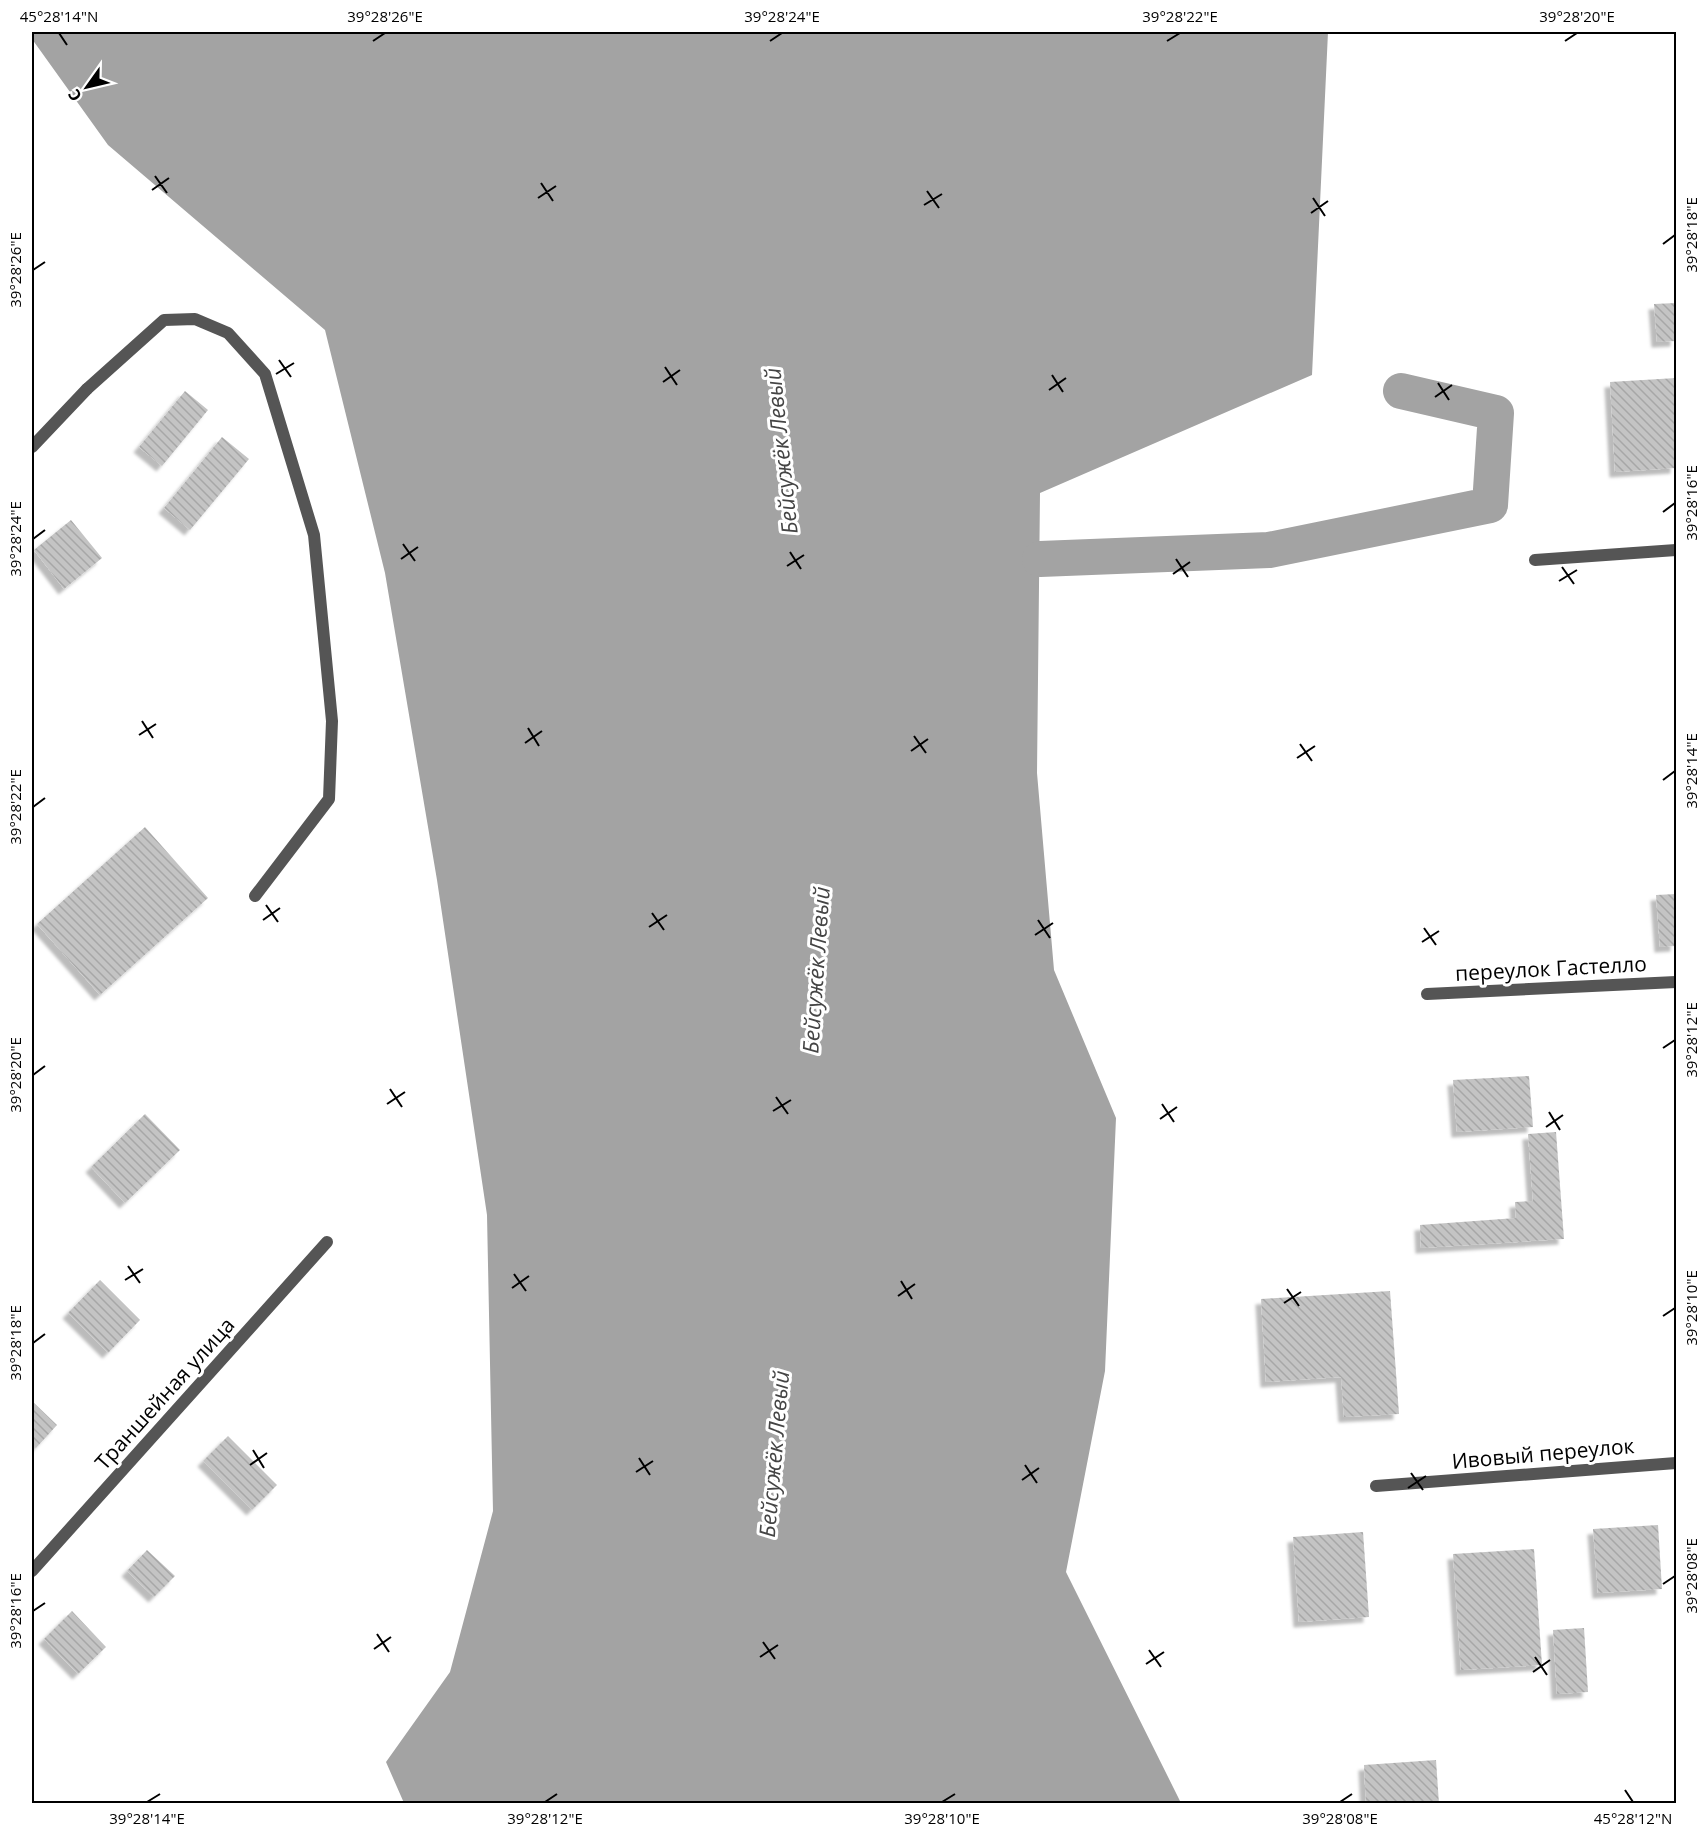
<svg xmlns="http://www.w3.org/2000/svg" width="1708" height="1835" font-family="'Open Sans',sans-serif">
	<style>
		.water { fill: #a3a3a3 }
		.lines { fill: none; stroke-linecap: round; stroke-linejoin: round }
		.canal { stroke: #a3a3a3; stroke-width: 36 }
		.building { fill: url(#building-back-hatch); filter: url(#shadow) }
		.lane { stroke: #555; stroke-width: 12 }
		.street { stroke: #555; stroke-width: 12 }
		.ticks { fill: none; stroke: #000; stroke-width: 2 }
		.labels { text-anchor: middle; stroke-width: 6; stroke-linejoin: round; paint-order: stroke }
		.street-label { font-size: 21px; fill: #000; stroke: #fff }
		.water-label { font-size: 22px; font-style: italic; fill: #444; stroke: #fff }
		.neatline { fill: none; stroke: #000; stroke-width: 2 }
		.ticks-label { font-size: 15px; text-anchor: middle; fill: #000 }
	</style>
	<defs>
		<pattern id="building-back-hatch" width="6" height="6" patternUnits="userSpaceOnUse" patternTransform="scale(1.5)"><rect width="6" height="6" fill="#c4c4c4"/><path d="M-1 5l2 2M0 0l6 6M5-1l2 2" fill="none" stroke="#a7a7a7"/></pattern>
		<filter id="shadow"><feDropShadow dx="-5.5" dy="5.5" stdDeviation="1.5" flood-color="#0004"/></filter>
	</defs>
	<rect width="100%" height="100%" fill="#fff"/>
	<path class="water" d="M 32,32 L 1328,32 L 1312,375 L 1040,493 L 1037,773 L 1054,970 L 1116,1118 L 1105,1371 L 1066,1572 L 1181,1803 L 404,1803 L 386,1762 L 450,1672 L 493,1511 L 487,1215 L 437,880 L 385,573 L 325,330 L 108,145 L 32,39 Z"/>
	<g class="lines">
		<path class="canal" d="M 1040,559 L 1269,550 L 1490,505 L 1496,413 L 1401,391"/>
	</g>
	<path class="building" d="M 1676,303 L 1676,341 L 1657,342 L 1654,304 Z
		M 1676,378 L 1676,468 L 1615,472 L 1610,382 Z
		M 185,391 L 208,410 L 162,466 L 139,447 Z
		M 222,437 L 249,459 L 190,530 L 164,508 Z
		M 71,520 L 102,558 L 64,589 L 34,550 Z
		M 145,827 L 208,898 L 100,995 L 37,924 Z
		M 1676,894 L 1676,946 L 1660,947 L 1656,895 Z
		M 1529,1076 L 1533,1127 L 1457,1132 L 1453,1080 Z
		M 145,1114 L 180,1150 L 125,1203 L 91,1167 Z
		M 1556,1132 L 1564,1239 L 1421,1248 L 1420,1225 L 1516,1218 L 1515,1202 L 1533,1201 L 1528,1134 Z
		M 100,1280 L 140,1320 L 108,1353 L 68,1313 Z
		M 1390,1291 L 1399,1414 L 1344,1417 L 1341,1377 L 1266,1382 L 1261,1299 Z
		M 32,1401 L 57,1425 L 36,1448 L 32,1444 Z
		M 228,1436 L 277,1485 L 252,1510 L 203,1461 Z
		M 1658,1525 L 1662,1589 L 1598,1593 L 1593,1529 Z
		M 1363,1532 L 1369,1617 L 1299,1622 L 1293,1537 Z
		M 1534,1549 L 1542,1665 L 1461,1670 L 1453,1554 Z
		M 147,1550 L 175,1576 L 154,1597 L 127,1571 Z
		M 72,1611 L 106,1647 L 78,1674 L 44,1639 Z
		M 1584,1628 L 1588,1692 L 1557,1694 L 1553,1630 Z
		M 1436,1760 L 1439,1804 L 1366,1804 L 1364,1765 Z"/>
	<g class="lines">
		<path class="lane" d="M 87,389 L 164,320 L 195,319 L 228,333 L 265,374 L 314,535 L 332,721 L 329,799 L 255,896"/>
		<path class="street" d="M 32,447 L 87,389
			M 1535,560 L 1676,550
			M 1427,994 L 1676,982
			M 1376,1486 L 1676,1463
			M 32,1571 L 327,1242"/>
	</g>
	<path class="ticks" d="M 59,33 L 67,45M 373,41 L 385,33M 770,41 L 782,33M 1167,41 L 1180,33M 1565,41 L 1577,33M 155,176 L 167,193M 541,183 L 553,201M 152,190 L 169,178M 927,191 L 939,208M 538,198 L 556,186M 1313,198 L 1325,216M 924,205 L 942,194M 1311,213 L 1328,201M 1663,244 L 1675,235M 33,270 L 45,262M 279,360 L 291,377M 665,367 L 677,385M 276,374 L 294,363M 1052,375 L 1063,392M 663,382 L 680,370M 1438,383 L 1449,400M 1049,390 L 1066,378M 1435,397 L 1452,385M 1663,512 L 1675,503M 33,539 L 45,530M 403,544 L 415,561M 790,552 L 801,569M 401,559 L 418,547M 1176,559 L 1188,577M 787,566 L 804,555M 1562,567 L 1574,584M 1173,574 L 1190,562M 1559,581 L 1577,570M 142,721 L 153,738M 528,728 L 539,746M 139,735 L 156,724M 914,736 L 926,753M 525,743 L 542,731M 1300,744 L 1312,761M 911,751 L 928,739M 1297,758 L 1315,746M 1663,780 L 1675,771M 33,807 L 45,798M 266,905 L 278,922M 652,913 L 664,930M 263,920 L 280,908M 1038,920 L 1050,938M 649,927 L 667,915M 1424,928 L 1436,945M 1035,935 L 1053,923M 1422,942 L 1439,931M 1663,1048 L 1675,1040M 33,1075 L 45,1066M 390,1089 L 402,1107M 776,1097 L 788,1114M 387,1104 L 405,1092M 1162,1104 L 1174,1122M 773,1111 L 791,1100M 1549,1112 L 1560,1130M 1160,1119 L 1177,1107M 1546,1127 L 1563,1115M 128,1266 L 140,1283M 514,1274 L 526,1291M 125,1280 L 143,1269M 901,1281 L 912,1299M 512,1288 L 529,1276M 1287,1289 L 1299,1306M 898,1296 L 915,1284M 1284,1303 L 1301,1292M 1663,1316 L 1675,1308M 33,1343 L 45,1334M 253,1450 L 264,1468M 639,1458 L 650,1475M 250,1465 L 267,1453M 1025,1465 L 1037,1483M 636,1472 L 653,1461M 1411,1473 L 1423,1490M 1022,1480 L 1039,1468M 1408,1488 L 1426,1476M 1663,1584 L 1675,1576M 33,1611 L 45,1603M 377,1634 L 389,1652M 763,1642 L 775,1659M 374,1649 L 391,1637M 1149,1650 L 1161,1667M 760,1657 L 778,1645M 1535,1657 L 1547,1675M 1146,1664 L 1164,1652M 1533,1672 L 1550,1660M 1625,1790 L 1633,1802M 147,1802 L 160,1794M 545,1802 L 557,1794M 942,1802 L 955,1794M 1340,1802 L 1352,1794"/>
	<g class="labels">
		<g class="street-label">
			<text transform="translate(1551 969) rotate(-3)" y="7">переулок Гастелло</text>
			<text transform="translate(165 1394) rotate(-48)" y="7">Траншейная улица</text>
			<text transform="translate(1543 1454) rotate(-5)" y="7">Ивовый переулок</text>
		</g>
		<g class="water-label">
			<text transform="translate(781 451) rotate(-96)" y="8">Бейсужёк Левый</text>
			<text transform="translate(816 970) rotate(-86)" y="8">Бейсужёк Левый</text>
			<text transform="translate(774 1454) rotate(-85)" y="8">Бейсужёк Левый</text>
		</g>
	</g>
	<rect width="1708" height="1835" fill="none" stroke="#ffffff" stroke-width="66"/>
	<g transform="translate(87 87) rotate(236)" stroke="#ffffff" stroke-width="4.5" paint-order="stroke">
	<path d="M0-4.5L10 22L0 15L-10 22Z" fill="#000000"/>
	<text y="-9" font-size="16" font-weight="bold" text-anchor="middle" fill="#000000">С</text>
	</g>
	<rect x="33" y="33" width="1642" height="1769" class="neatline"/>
	<g class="ticks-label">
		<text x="59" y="22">45°28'14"N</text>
		<text x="385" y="22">39°28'26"E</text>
		<text x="782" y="22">39°28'24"E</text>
		<text x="1180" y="22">39°28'22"E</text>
		<text x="1577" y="22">39°28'20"E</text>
		<text transform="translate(1692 235) rotate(-90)" y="5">39°28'18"E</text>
		<text transform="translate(16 270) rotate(-90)" y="5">39°28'26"E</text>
		<text transform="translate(1692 503) rotate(-90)" y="5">39°28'16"E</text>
		<text transform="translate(16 539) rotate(-90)" y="5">39°28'24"E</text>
		<text transform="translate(1692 771) rotate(-90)" y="5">39°28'14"E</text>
		<text transform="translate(16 807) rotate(-90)" y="5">39°28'22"E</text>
		<text transform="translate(1692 1040) rotate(-90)" y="5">39°28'12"E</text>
		<text transform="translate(16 1075) rotate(-90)" y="5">39°28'20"E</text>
		<text transform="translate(1692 1308) rotate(-90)" y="5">39°28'10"E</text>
		<text transform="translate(16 1343) rotate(-90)" y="5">39°28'18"E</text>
		<text transform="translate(1692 1576) rotate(-90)" y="5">39°28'08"E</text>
		<text transform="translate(16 1611) rotate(-90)" y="5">39°28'16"E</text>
		<text x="147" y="1824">39°28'14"E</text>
		<text x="545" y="1824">39°28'12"E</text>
		<text x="942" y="1824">39°28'10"E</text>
		<text x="1340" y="1824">39°28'08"E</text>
		<text x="1633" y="1824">45°28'12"N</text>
	</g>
</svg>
